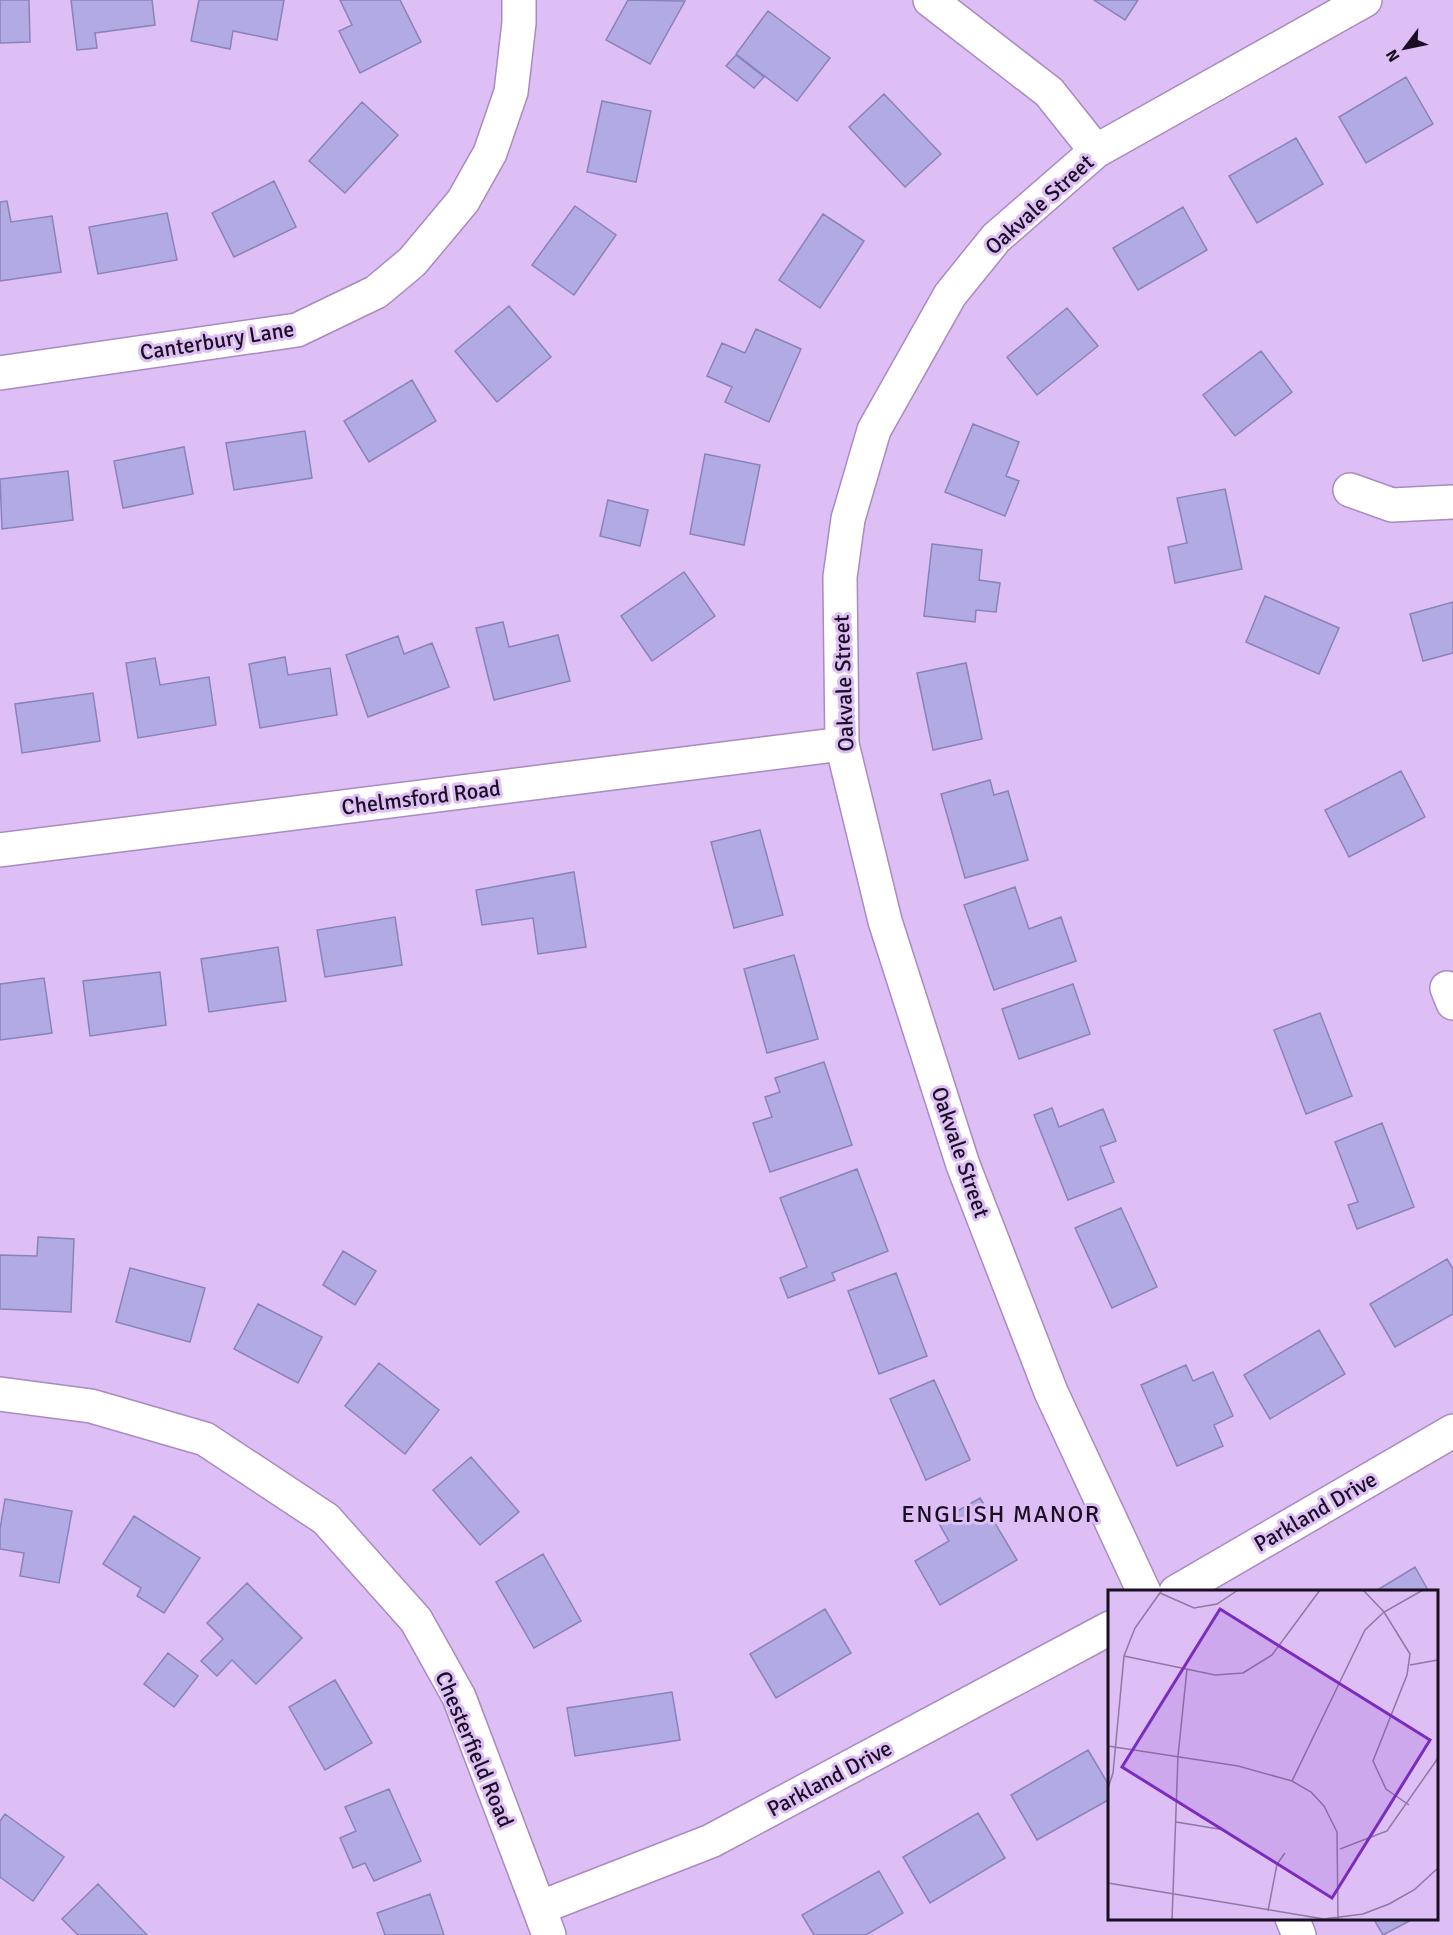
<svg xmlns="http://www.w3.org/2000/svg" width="1453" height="1935" font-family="Signika,sans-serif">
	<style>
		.building { fill: #b1aae3; stroke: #8a83b9; stroke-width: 1.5 }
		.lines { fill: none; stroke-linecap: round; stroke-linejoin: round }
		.minor-casing { stroke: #a88bbf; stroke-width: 36 }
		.tertiary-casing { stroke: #a88bbf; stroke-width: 36 }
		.minor { stroke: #fff; stroke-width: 33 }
		.tertiary { stroke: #fff; stroke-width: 33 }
		.labels { text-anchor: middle; stroke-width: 6; stroke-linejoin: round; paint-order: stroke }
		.street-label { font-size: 22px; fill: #1a0f22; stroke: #ddbef5 }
		.neighbourhood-label { font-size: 24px; letter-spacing: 1.5px; fill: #1a0f22; stroke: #ddbef5 }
		.inset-road { fill: none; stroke: #8f78a1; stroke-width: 1.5 }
		.view { fill: #7b2cbf; fill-opacity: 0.15; stroke: #7b2cbf; stroke-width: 3 }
		.inset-edge { fill: none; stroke: #1a0f22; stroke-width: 3 }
	</style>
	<rect width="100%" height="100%" fill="#ddbef5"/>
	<path class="building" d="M 0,0 L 29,0 L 30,42 L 0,43 Z
		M 71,0 L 152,0 L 155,25 L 95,33 L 97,48 L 77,50 Z
		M 199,0 L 284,0 L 277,40 L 233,31 L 230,49 L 191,41 Z
		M 340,0 L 400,0 L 421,42 L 360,73 L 339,31 L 352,25 Z
		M 628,0 L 685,1 L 650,64 L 606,40 Z
		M 1094,0 L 1138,0 L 1125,20 Z
		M 768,11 L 830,58 L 797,101 L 736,54 Z
		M 736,55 L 764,77 L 754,88 L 726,66 Z
		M 1406,77 L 1433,124 L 1366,163 L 1339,117 Z
		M 884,94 L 941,154 L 905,187 L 849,127 Z
		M 602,101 L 651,111 L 636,182 L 587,172 Z
		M 362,102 L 398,135 L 345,193 L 309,161 Z
		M 1296,138 L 1323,184 L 1257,223 L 1229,176 Z
		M 274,181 L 296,227 L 234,257 L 212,213 Z
		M 7,201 L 11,222 L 52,216 L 61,272 L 0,281 L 0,202 Z
		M 575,206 L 616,235 L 574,295 L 532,265 Z
		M 1183,207 L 1207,250 L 1138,290 L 1113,248 Z
		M 167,213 L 177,260 L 98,274 L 89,227 Z
		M 823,214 L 864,241 L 820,308 L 779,280 Z
		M 509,306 L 551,357 L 497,402 L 455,351 Z
		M 1067,308 L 1098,346 L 1037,395 L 1007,357 Z
		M 756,329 L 801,349 L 769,422 L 725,402 L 732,387 L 707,376 L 722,343 L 745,353 Z
		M 1261,351 L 1292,392 L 1235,436 L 1203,395 Z
		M 412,380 L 436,421 L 369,462 L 344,421 Z
		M 973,424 L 1019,442 L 1006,476 L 1019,481 L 1005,516 L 945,492 Z
		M 305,431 L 312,478 L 234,490 L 226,443 Z
		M 184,447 L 193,494 L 123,508 L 114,461 Z
		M 705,454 L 760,465 L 744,545 L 690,534 Z
		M 68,471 L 73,520 L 2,529 L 0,479 Z
		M 1225,489 L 1242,569 L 1175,583 L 1168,547 L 1187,543 L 1177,498 Z
		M 608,500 L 648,510 L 640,546 L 600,536 Z
		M 932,544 L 982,550 L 979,580 L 1000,583 L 996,612 L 976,610 L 975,622 L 924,616 Z
		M 684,572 L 715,616 L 652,661 L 621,616 Z
		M 1265,596 L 1339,628 L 1319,674 L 1246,642 Z
		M 1453,602 L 1453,653 L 1423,661 L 1410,614 Z
		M 503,622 L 509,647 L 558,635 L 570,681 L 494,700 L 476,628 Z
		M 398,636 L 404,654 L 432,643 L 449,687 L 368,717 L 346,655 Z
		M 285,657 L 288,675 L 330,668 L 337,715 L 260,728 L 249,664 Z
		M 155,658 L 160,685 L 209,677 L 216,725 L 138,738 L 126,663 Z
		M 966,663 L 982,739 L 933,750 L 917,673 Z
		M 93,693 L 100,741 L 22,753 L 15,704 Z
		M 1401,771 L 1425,817 L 1349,857 L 1325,810 Z
		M 990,780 L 994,795 L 1008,791 L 1028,860 L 965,878 L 941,794 Z
		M 760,830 L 783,915 L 734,928 L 711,842 Z
		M 574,872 L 586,947 L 538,954 L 533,918 L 482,925 L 476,890 Z
		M 1015,887 L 1029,929 L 1061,917 L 1076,961 L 994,990 L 964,905 Z
		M 395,917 L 402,965 L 325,977 L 317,930 Z
		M 278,947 L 286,1001 L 209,1012 L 201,959 Z
		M 794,955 L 818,1039 L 767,1053 L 744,969 Z
		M 160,972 L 166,1025 L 90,1036 L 83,981 Z
		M 44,978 L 52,1033 L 0,1040 L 0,984 Z
		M 1073,984 L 1090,1034 L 1019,1059 L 1002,1009 Z
		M 1320,1013 L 1352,1096 L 1306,1114 L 1274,1030 Z
		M 824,1062 L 852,1145 L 770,1172 L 753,1123 L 772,1117 L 765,1097 L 780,1092 L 775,1078 Z
		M 1052,1108 L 1059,1127 L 1103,1109 L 1116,1141 L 1100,1147 L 1114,1182 L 1068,1200 L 1034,1115 Z
		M 1382,1123 L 1414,1207 L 1357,1229 L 1348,1205 L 1358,1202 L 1335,1142 Z
		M 857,1169 L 888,1251 L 832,1273 L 835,1280 L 788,1298 L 780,1278 L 807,1267 L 780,1198 Z
		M 1121,1208 L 1157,1287 L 1112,1308 L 1075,1228 Z
		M 38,1237 L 74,1239 L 71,1312 L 0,1309 L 0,1255 L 37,1256 Z
		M 343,1251 L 376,1271 L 355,1305 L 323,1285 Z
		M 1447,1259 L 1453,1269 L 1453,1314 L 1395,1347 L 1370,1304 Z
		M 130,1268 L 205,1288 L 190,1342 L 116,1322 Z
		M 896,1273 L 927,1356 L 879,1374 L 848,1291 Z
		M 258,1304 L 322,1337 L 298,1383 L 234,1349 Z
		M 1319,1330 L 1345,1374 L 1270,1419 L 1244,1375 Z
		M 379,1363 L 439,1410 L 405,1454 L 345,1406 Z
		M 1186,1365 L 1193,1381 L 1213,1372 L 1233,1416 L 1214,1425 L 1223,1446 L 1177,1466 L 1141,1385 Z
		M 934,1380 L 970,1460 L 926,1480 L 890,1399 Z
		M 471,1457 L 519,1512 L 480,1545 L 433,1490 Z
		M 980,1498 L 1017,1560 L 940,1605 L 915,1561 L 949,1541 L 938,1522 Z
		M 5,1499 L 72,1511 L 59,1583 L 20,1576 L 24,1553 L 0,1549 L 0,1529 Z
		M 134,1516 L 200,1558 L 164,1613 L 137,1596 L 141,1588 L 103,1564 Z
		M 543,1554 L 581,1621 L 534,1648 L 496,1582 Z
		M 1415,1567 L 1429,1592 L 1374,1592 Z
		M 247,1583 L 302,1638 L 256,1684 L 232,1660 L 217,1676 L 201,1661 L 223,1639 L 207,1623 Z
		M 825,1609 L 851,1653 L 776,1698 L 750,1654 Z
		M 168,1653 L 198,1676 L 174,1707 L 144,1684 Z
		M 335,1680 L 372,1743 L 325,1770 L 289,1707 Z
		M 672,1692 L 680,1740 L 575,1756 L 567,1708 Z
		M 1088,1750 L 1110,1787 L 1110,1799 L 1037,1840 L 1011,1795 Z
		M 389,1789 L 421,1861 L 374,1881 L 365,1863 L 353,1868 L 340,1838 L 356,1831 L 345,1807 Z
		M 978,1813 L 1005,1858 L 930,1903 L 903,1857 Z
		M 5,1814 L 64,1857 L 33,1901 L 0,1877 L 0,1821 Z
		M 879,1871 L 903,1913 L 866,1935 L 814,1935 L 802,1915 Z
		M 98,1884 L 147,1935 L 78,1935 L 62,1919 Z
		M 430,1894 L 444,1935 L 385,1935 L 377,1913 Z
		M 1373,1918 L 1415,1918 L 1383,1935 Z"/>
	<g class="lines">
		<defs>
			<path id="minor" d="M 930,0 L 1049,92 L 1096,151
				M 0,373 L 297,330 L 376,292 L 412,262 L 463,201 L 490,153 L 511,92 L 519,23 L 519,0
				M 1350,490 L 1392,505 L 1453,502
				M 0,850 L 842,744
				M 1447,988 L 1453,1003
				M 1144,1592 L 1051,1392 L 963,1165 L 885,921 L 842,744 L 840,577 L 848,519 L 874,430 L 950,295 L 996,238 L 1096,151 L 1365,0
				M 539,1908 L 549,1935
				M 1292,1918 L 1299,1935"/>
			<path id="tertiary" d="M 0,1394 L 91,1406 L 205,1439 L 326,1519 L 416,1620 L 459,1697 L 539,1908 L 711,1841 L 1110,1628
				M 1176,1592 L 1453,1431"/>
		</defs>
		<use href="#minor" class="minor-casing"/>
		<use href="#tertiary" class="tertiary-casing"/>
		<use href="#minor" class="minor"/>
		<use href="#tertiary" class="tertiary"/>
	</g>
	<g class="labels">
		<g class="street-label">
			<text transform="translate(1039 204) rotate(-42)" y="8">Oakvale Street</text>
			<text transform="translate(217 340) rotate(-9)" y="8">Canterbury Lane</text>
			<text transform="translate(843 683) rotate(-92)" y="8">Oakvale Street</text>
			<text transform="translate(421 797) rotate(-7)" y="8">Chelmsford Road</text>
			<text transform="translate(961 1152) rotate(71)" y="8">Oakvale Street</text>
			<text transform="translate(1315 1511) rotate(-30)" y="8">Parkland Drive</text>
			<text transform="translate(475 1749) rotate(67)" y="8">Chesterfield Road</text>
			<text transform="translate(829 1778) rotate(-28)" y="8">Parkland Drive</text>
		</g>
		<g class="neighbourhood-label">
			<text x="1001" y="1522">ENGLISH MANOR</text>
		</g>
	</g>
	<g transform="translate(1108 1590)">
		<rect width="330" height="330" fill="#ddbef5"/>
		<path class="inset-road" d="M 255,0 L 276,22 L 302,64 L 299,85 L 265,171 L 278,199 L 301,215M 52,3 L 86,18 L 109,14 L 130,0M 16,66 L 107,85 L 135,83 L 164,65 L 212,0M 302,75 L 330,70M 0,156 L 130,176 L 184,191 L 203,202 L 216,216 L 229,242 L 230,329M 184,191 L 257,40 L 276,22 L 315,0M 0,198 L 5,183 L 16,66 L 27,38 L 54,0M 68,232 L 117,240M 232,259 L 279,241 L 330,168M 0,277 L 0,330M 0,293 L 216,329 L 255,324 L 281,314 L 306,300 L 330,278M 160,321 L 169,274 L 177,263M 64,330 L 70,166 L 79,79"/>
		<path class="view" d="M 112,19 L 322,150 L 224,308 L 14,177 Z"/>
		<rect width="330" height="330" class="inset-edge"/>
	</g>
	<g transform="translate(1405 48) rotate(238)" stroke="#ddbef5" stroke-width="4.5" paint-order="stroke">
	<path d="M0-4.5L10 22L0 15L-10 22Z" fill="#1a0f22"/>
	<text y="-9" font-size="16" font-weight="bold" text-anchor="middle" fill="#1a0f22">N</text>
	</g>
</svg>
